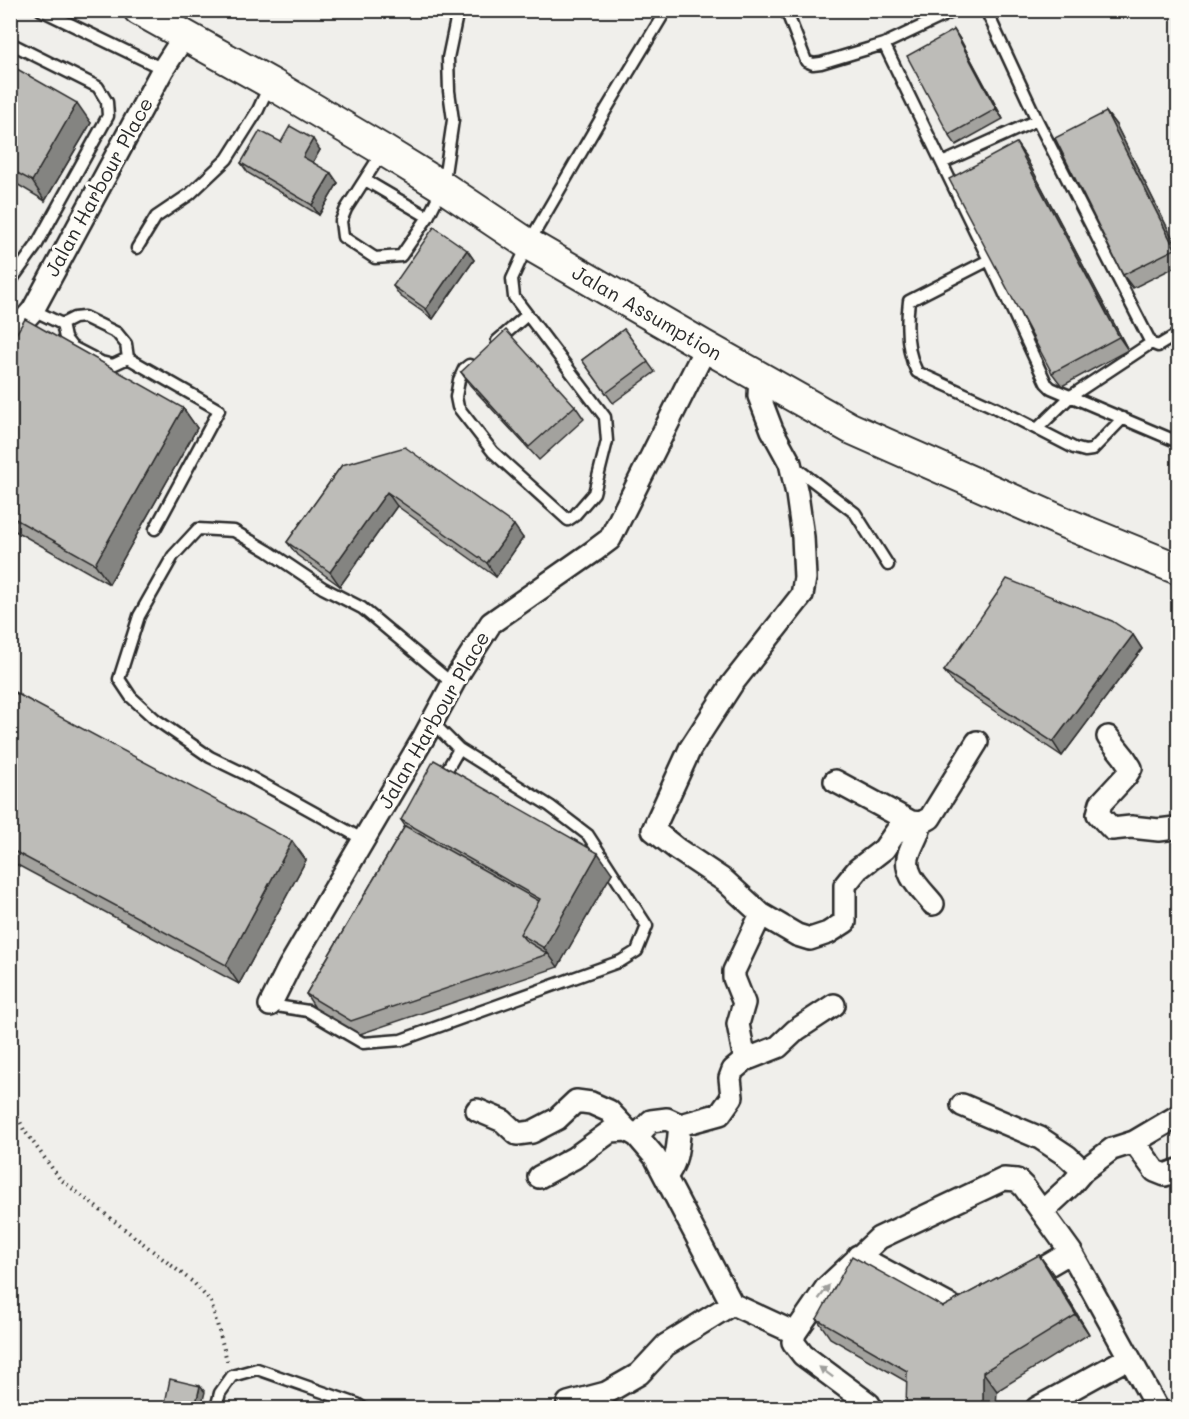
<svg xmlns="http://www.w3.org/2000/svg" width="1189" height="1419" font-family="Mali,sans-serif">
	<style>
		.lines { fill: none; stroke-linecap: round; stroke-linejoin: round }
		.lane-casing { stroke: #2b2b2b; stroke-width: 15 }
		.street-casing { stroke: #2b2b2b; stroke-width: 26 }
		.secondary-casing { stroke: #2b2b2b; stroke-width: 34 }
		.path { stroke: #2b2b2b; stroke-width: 4; stroke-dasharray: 1.5 4.5; stroke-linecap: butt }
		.lane { stroke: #fdfcf7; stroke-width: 10 }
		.street { stroke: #fdfcf7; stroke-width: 21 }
		.secondary { stroke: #fdfcf7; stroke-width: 30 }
		.wall { fill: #a3a29e; stroke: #2b2b2b; stroke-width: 1.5 }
		.shaded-wall { fill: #848481; stroke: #2b2b2b; stroke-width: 1.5 }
		.building { fill: #bdbcb8; stroke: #2b2b2b; stroke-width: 1.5 }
		.oneway { fill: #9e9e9b }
		.labels { text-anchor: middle; stroke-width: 6; stroke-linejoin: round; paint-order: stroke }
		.street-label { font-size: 20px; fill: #2b2b2b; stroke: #fdfcf7 }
	</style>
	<rect width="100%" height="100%" fill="#f0efeb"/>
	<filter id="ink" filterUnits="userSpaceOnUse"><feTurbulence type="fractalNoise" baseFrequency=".0167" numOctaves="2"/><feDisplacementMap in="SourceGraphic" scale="12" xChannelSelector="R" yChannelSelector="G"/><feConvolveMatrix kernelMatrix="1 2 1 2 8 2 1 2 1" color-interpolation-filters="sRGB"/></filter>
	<g filter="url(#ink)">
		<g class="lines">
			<defs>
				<path id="lane" d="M 41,10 L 163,69
					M 786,10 L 806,61 L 813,64 L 821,63 L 884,44 L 956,10
					M 986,10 L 1037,120 L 1151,343 L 1158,346 L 1178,334
					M 10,43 L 98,87 L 107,102 L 108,116 L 36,246 L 10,282
					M 884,44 L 989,260 L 1046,383 L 1051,388 L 1178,442
					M 383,151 L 346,209 L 341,221 L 343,237 L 375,258 L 401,256 L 428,217 L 443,187 L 453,120 L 449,91 L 448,58 L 458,10
					M 942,163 L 1037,120
					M 365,180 L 428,217
					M 137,248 L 156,217 L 190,194 L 227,159 L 258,110 L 269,86
					M 989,260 L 909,301 C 906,325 906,351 917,372 L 996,408 L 1074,448 L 1085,451 L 1092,450 L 1123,418
					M 33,310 L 62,324
					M 84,317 L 117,333 L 126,344 L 128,358 L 113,365 L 101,362 L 72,347 L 65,338 L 62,324 L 74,318 Z
					M 497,341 L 527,315
					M 128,358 L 219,410 L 155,529
					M 469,365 L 464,369 L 459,380 L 456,397 L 458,407 L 493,452 L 568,520 L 574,516 L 594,493 L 607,441 L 605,417 L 514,297 L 512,279 L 528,244 L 607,108 L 666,10
					M 1037,429 L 1071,396 L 1151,343
					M 792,465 L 855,513 L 888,565
					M 441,780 L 459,749
					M 364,840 L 243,773 L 210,757 L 155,719 L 131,697 L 119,679 L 139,616 L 173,556 L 198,529 L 234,531 L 268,551 L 323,588 L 362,608 L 453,684
					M 270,1005 L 308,1011 L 363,1043 L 401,1040 L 621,961 L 637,951 L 647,926 L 588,835 L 550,806 L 459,749 L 432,722
					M 216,1408 L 220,1393 L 232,1376 L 257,1369 L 357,1404 L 363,1408"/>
				<path id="street" d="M 10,336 L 33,310 L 163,69 L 185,35
					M 760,378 L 759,396 L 772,430 L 790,463 L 797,494 L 803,537 L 805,578 L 802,595 L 732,684 L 690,749 L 653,830 L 677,849 L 725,881 L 761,914 L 797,935 L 810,939 L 828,933 L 845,922 L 845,885 L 858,869 L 884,849 L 905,819
					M 1108,737 L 1124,757 L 1131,768 L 1126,776 L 1101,803 L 1098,814 L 1112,829 L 1131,827 L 1159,830 L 1175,828 L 1178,829
					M 835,781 L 911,822 L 921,823 L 930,818 L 977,742
					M 921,823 C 919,834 912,844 909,854 C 902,874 922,890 933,904
					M 270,1005 L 289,967 L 424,737 L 457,676 L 491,623 L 594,551 L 610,539 L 706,347
					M 745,1060 L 738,1024 L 744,1003 L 734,978 L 734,971 L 761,914
					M 962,1105 L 1040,1138 L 1067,1156 L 1083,1171
					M 477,1110 L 503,1121 L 517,1134 L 532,1132 L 557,1119 L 576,1101 L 591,1103 L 609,1111 L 627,1130 L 637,1136 L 655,1157 L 732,1304
					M 637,1136 L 651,1121 L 667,1119 L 680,1125 L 720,1114 L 732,1097 L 730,1078 L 733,1070 L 745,1060 L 778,1047 L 796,1030 L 834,1005
					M 1134,1142 L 1155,1171 L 1165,1175 L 1178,1170
					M 666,1176 C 678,1163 678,1142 680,1125
					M 539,1177 L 574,1158 L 611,1131 L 627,1130
					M 1043,1211 L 1071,1185 L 1083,1171 L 1112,1149 L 1134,1142 L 1178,1116
					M 858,1256 L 958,1310 L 975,1307
					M 1023,1280 L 1071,1252
					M 568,1403 L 606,1393 L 639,1374 L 666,1345 L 732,1304 L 795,1333
					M 871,1408 L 869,1404 L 803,1355 L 793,1342 L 795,1333 L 826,1288 L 879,1238 L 1004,1179 L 1017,1180 L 1024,1187 L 1071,1252 L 1157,1408
					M 1037,1408 L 1128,1358"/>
				<path id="secondary" d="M 139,10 L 270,83 L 383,150 L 443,187 L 528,244 L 706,347 L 850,428 L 1070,525 L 1178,569"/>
			</defs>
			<use href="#lane" class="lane-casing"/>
			<use href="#street" class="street-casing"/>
			<use href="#secondary" class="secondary-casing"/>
			<path class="path" d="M 10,1101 L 24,1130 L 60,1179 L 194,1283 L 211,1302 L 228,1364"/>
			<use href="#lane" class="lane"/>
			<use href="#street" class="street"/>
			<use href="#secondary" class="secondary"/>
		</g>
		<path class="wall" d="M 954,30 L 961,41 L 1003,119 L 956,145 L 949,135 Z
			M 10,65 L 91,123 L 45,201 L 10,180 Z
			M 1106,112 L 1116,125 L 1179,251 L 1179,265 L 1133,288 L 1123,275 Z
			M 281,142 L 320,150 L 313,162 L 338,183 L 319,215 L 248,173 L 241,163 Z
			M 1016,143 L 1025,156 L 1128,350 L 1062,386 L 1052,373 Z
			M 467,250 L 474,260 L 433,319 L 400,296 L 393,286 Z
			M 624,329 L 655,372 L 613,403 L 582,360 Z
			M 10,344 L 183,408 L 197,428 L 109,584 L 10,528 Z
			M 461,372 L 575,406 L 584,419 L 539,460 L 470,385 Z
			M 342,465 L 523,538 L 496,577 L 397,506 L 340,586 L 297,555 L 287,542 Z
			M 1133,635 L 1142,649 L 1062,756 L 954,684 L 944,671 Z
			M 11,690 L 306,860 L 239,984 L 10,861 Z
			M 401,820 L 612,873 L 558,967 L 360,1034 L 315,1008 L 306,994 L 405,826 Z
			M 1039,1255 L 1053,1274 L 1089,1334 L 997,1391 L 907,1382 L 830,1338 L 817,1319 L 943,1307 Z"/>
		<path class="shaded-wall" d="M 954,30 L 961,41 L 1003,119 L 996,109 Z
			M 77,103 L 91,123 L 45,201 L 32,181 Z
			M 1106,112 L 1116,125 L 1179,251 L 1179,255 L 1175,249 Z
			M 313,139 L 320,150 L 310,167 L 303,157 Z
			M 1016,143 L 1025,156 L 1128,350 L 1119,337 Z
			M 331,173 L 338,183 L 319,215 L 312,205 Z
			M 467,250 L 474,260 L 433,319 L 426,309 Z
			M 183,408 L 197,428 L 109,584 L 95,564 Z
			M 387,492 L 397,506 L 340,586 L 330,572 Z
			M 514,525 L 523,538 L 496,577 L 487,563 Z
			M 1133,635 L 1142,649 L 1062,756 L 1053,742 Z
			M 292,841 L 306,860 L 239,984 L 226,965 Z
			M 598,853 L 612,873 L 558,967 L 544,948 Z
			M 1039,1255 L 1053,1274 L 1089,1334 L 1076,1315 Z
			M 983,1372 L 997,1391 L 996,1408 L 983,1408 Z
			M 200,1386 L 205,1392 L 201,1408 L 195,1408 Z"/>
		<path class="building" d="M 954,30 L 996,109 L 949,135 L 907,56 Z
			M 10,65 L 77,103 L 32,181 L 10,169 Z
			M 1106,112 L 1175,249 L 1123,275 L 1055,138 Z
			M 290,126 L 313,139 L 303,157 L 331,173 L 312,205 L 241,163 L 260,131 L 281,142 Z
			M 1016,143 L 1119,337 L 1052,373 L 949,179 Z
			M 434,227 L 467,250 L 426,309 L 393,286 Z
			M 25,319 L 183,408 L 95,564 L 10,516 L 10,344 Z
			M 624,329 L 648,362 L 606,393 L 582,360 Z
			M 506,330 L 575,406 L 529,447 L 461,372 Z
			M 405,447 L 514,525 L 487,563 L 387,492 L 330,572 L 287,542 L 342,465 Z
			M 1007,579 L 1112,621 L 1133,635 L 1053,742 L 944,671 Z
			M 10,690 L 292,841 L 226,965 L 10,849 Z
			M 434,760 L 598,853 L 544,948 L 520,934 L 540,899 L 401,820 Z
			M 405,826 L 539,901 L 520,934 L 525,940 L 548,954 L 351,1021 L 306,994 Z
			M 1039,1255 L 1076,1315 L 983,1372 L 983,1408 L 906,1408 L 907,1371 L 817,1319 L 852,1256 L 943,1307 Z
			M 170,1379 L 200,1386 L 195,1408 L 164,1408 Z"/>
		<defs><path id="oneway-solid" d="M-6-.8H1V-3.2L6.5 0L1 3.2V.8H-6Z" transform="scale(1.5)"/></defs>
		<g class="oneway">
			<use href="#oneway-solid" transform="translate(824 1292) rotate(-53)"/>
			<use href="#oneway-solid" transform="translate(826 1372) rotate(-143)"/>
		</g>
	</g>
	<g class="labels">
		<g class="street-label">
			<text transform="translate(99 187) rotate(-61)" y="7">Jalan Harbour Place</text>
			<text transform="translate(647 313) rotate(30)" y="7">Jalan Assumption</text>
			<text transform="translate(434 720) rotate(-60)" y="7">Jalan Harbour Place</text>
		</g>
	</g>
	<rect width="1189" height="1419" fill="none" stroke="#fdfcf7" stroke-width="36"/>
	<rect x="18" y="18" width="1153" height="1383" fill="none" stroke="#2b2b2b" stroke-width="2" filter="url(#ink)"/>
</svg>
